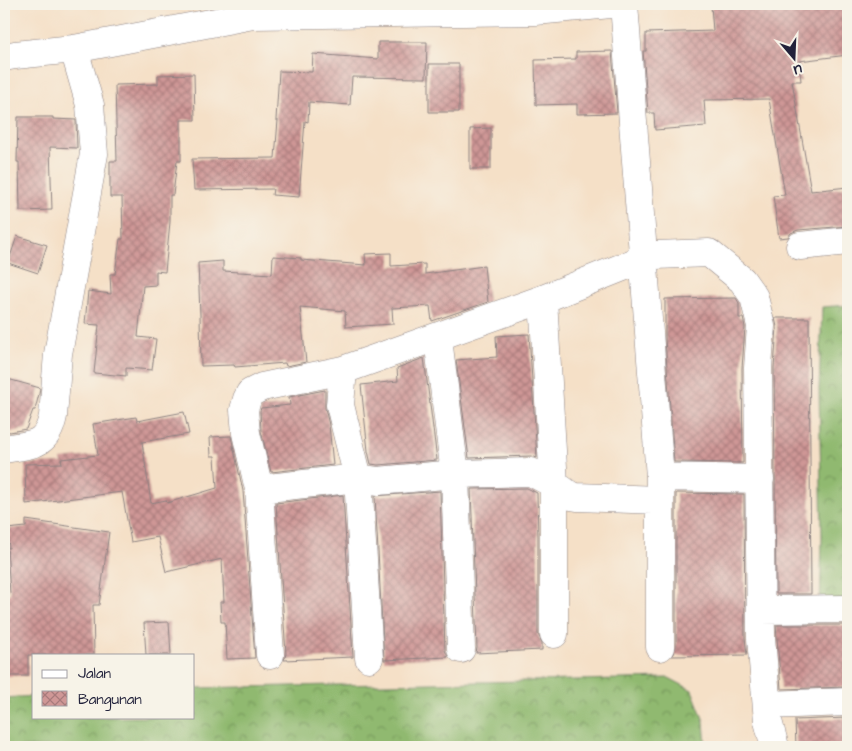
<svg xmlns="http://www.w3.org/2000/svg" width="852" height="751" font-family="'Architects Daughter',sans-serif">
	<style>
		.forest { fill: url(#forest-crowns); stroke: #596e55 }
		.building { fill: url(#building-cross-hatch) }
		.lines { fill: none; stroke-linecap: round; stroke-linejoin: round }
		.minor-casing { stroke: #8c8181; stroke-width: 29 }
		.minor { stroke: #fff; stroke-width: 28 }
	</style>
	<defs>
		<pattern id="forest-crowns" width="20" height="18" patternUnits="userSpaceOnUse" patternTransform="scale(1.25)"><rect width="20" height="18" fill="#90b96f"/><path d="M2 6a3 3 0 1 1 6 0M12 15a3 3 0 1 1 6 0" fill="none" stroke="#75965c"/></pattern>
		<pattern id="building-cross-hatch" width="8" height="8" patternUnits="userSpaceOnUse" patternTransform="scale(1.25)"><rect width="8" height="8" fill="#cf9796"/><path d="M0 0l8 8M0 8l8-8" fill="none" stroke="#a87b7c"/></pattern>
	</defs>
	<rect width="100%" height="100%" fill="#f7f3e8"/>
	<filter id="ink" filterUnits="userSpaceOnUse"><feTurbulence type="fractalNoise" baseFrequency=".02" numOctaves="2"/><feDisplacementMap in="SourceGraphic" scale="10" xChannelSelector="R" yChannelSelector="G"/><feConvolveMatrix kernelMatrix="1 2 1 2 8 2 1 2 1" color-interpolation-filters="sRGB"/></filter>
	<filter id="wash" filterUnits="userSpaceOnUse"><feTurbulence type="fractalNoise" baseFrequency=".0096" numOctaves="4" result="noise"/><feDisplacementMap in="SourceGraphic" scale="20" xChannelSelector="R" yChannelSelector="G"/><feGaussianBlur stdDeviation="1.12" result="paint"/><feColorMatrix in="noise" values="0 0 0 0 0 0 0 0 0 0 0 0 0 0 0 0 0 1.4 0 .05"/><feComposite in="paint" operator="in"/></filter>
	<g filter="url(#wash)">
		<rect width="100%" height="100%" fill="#f5e0c7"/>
		<path class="forest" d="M 848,305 L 848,602 L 820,605 L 822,538 L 819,389 L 822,307 Z
			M 669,678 L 692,690 L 704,721 L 706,747 L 4,747 L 4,698 L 34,696 L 34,717 L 194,717 L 194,688 Z"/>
		<g id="blocks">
			<path class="building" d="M 761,4 L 835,4 L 836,7 L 848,6 L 848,55 L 799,61 L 801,81 L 792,81 L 811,191 L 848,187 L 848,226 L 798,230 L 791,233 L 788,237 L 779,238 L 773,196 L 785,195 L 769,99 L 704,100 L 706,126 L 655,130 L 654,113 L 648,113 L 643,51 L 646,51 L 646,33 L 713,31 L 711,6 Z
				M 378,42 L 427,42 L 426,78 L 352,77 L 350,105 L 309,102 L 308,122 L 305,121 L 299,197 L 272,195 L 273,189 L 194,190 L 192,159 L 275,158 L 278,120 L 276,120 L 279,71 L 312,72 L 313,54 L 378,59 Z
				M 612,51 L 617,113 L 577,114 L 577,104 L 536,105 L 535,60 L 576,59 L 576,52 Z
				M 429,64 L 459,64 L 459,112 L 429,112 Z
				M 194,74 L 195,120 L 181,120 L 181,161 L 177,161 L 173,195 L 170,195 L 170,222 L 165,272 L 156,271 L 156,285 L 143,286 L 138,337 L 156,339 L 152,370 L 126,368 L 126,376 L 94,373 L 99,325 L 85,324 L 88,291 L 111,294 L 110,274 L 115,274 L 120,239 L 123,239 L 122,197 L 110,197 L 110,161 L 117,161 L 115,85 L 158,84 L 158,75 Z
				M 18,117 L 53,117 L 53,119 L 76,120 L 77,148 L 50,147 L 52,210 L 20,211 L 19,162 L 17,162 Z
				M 491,128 L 491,169 L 470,169 L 470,129 Z
				M 17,236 L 47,245 L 38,273 L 8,263 Z
				M 391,253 L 391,266 L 425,264 L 425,274 L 484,266 L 488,302 L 432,321 L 430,306 L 392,308 L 393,324 L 346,327 L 345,311 L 300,307 L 306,362 L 286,366 L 285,363 L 235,367 L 234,365 L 201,366 L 200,315 L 198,263 L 223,261 L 223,271 L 272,274 L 273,256 L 301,258 L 301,260 L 366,265 L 365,254 Z
				M 736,298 L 739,303 L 739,318 L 743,318 L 745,327 L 742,368 L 743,463 L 674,462 L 665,340 L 665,299 Z
				M 775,318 L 809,318 L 811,594 L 776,594 L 774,368 L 777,327 Z
				M 529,334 L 537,458 L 531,456 L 469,458 L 456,360 L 497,357 L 496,336 Z
				M 424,358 L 437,460 L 378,465 L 371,464 L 368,451 L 361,385 L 398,381 L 397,368 Z
				M 4,378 L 40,388 L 39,394 L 35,410 L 33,410 L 26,429 L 10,432 L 4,430 Z
				M 325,390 L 325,408 L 329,425 L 333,465 L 271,472 L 261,431 L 260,411 L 261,408 L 290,405 L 289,397 Z
				M 184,412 L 189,434 L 142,442 L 151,503 L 166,500 L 167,503 L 217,488 L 215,456 L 211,456 L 210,437 L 231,436 L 243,491 L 255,658 L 227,659 L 225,622 L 221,622 L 220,602 L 224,602 L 222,559 L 166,572 L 158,537 L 131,542 L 122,492 L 26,504 L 25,464 L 62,463 L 61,459 L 98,455 L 93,424 L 136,417 L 137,421 Z
				M 527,488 L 537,493 L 538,537 L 538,634 L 542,643 L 542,650 L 476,653 L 477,648 L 471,489 Z
				M 440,491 L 445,650 L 448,657 L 384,660 L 375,496 Z
				M 676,493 L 744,494 L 745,638 L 747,655 L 672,656 L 676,647 Z
				M 343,495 L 353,657 L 284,660 L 286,654 L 276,503 Z
				M 26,520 L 109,532 L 99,605 L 93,605 L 94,655 L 28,655 L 28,676 L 4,676 L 4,594 L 10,594 L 7,548 L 9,548 L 7,529 L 26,527 Z
				M 169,622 L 171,655 L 146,655 L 144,623 Z
				M 776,625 L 848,625 L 848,687 L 781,689 Z
				M 848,718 L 848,747 L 796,747 L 795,720 Z"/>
		</g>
	</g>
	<g filter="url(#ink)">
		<use href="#blocks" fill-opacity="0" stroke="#8c8181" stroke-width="1"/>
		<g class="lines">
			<defs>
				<path id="minor" d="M 624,4 L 660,477 L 660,647
					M 4,57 L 15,55 L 74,49 L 253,15 L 535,11 L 611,4
					M 800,246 L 848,241
					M 441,335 L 439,347 L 455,474 L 461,649
					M 343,370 L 340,405 L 358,478 L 369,658
					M 4,449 C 31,444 47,447 53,416 L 58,354 L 94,154 L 90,105 L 74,49
					M 660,477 L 760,479
					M 259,489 L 358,478 L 378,481 L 455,474 L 531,472 L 554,484 L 571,496 L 577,497 L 659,500
					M 761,610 L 848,609
					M 554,634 L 554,484 L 543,299 L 643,259 L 656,255 L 709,253 L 742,280 L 754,297 L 761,326 L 758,368 L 761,638 L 768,721 L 775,747
					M 270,655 L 259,489 L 246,433 L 244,410 L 247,399 L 250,393 L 262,387 L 343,370 L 543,299
					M 767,705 L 848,702"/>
			</defs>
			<use href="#minor" class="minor-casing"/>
			<use href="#minor" class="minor"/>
		</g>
	</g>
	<rect width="852" height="751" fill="none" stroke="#f7f3e8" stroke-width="20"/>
	<rect x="32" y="654" width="162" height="65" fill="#f7f3e8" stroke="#a29fa3"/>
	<rect x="42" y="670" width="25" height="8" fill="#ffffff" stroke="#a29fa3"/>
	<text x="78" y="678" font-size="15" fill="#22223b">Jalan</text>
	<rect x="42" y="691" width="25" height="15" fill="url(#building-cross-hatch)" stroke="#a29fa3"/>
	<text x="78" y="704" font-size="15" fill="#22223b">Bangunan</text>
	<g transform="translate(794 58) rotate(161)" stroke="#f7f3e8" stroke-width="4" paint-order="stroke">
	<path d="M0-4L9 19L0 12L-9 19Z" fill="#22223b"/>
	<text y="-8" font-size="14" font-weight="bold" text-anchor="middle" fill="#22223b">U</text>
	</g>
</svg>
